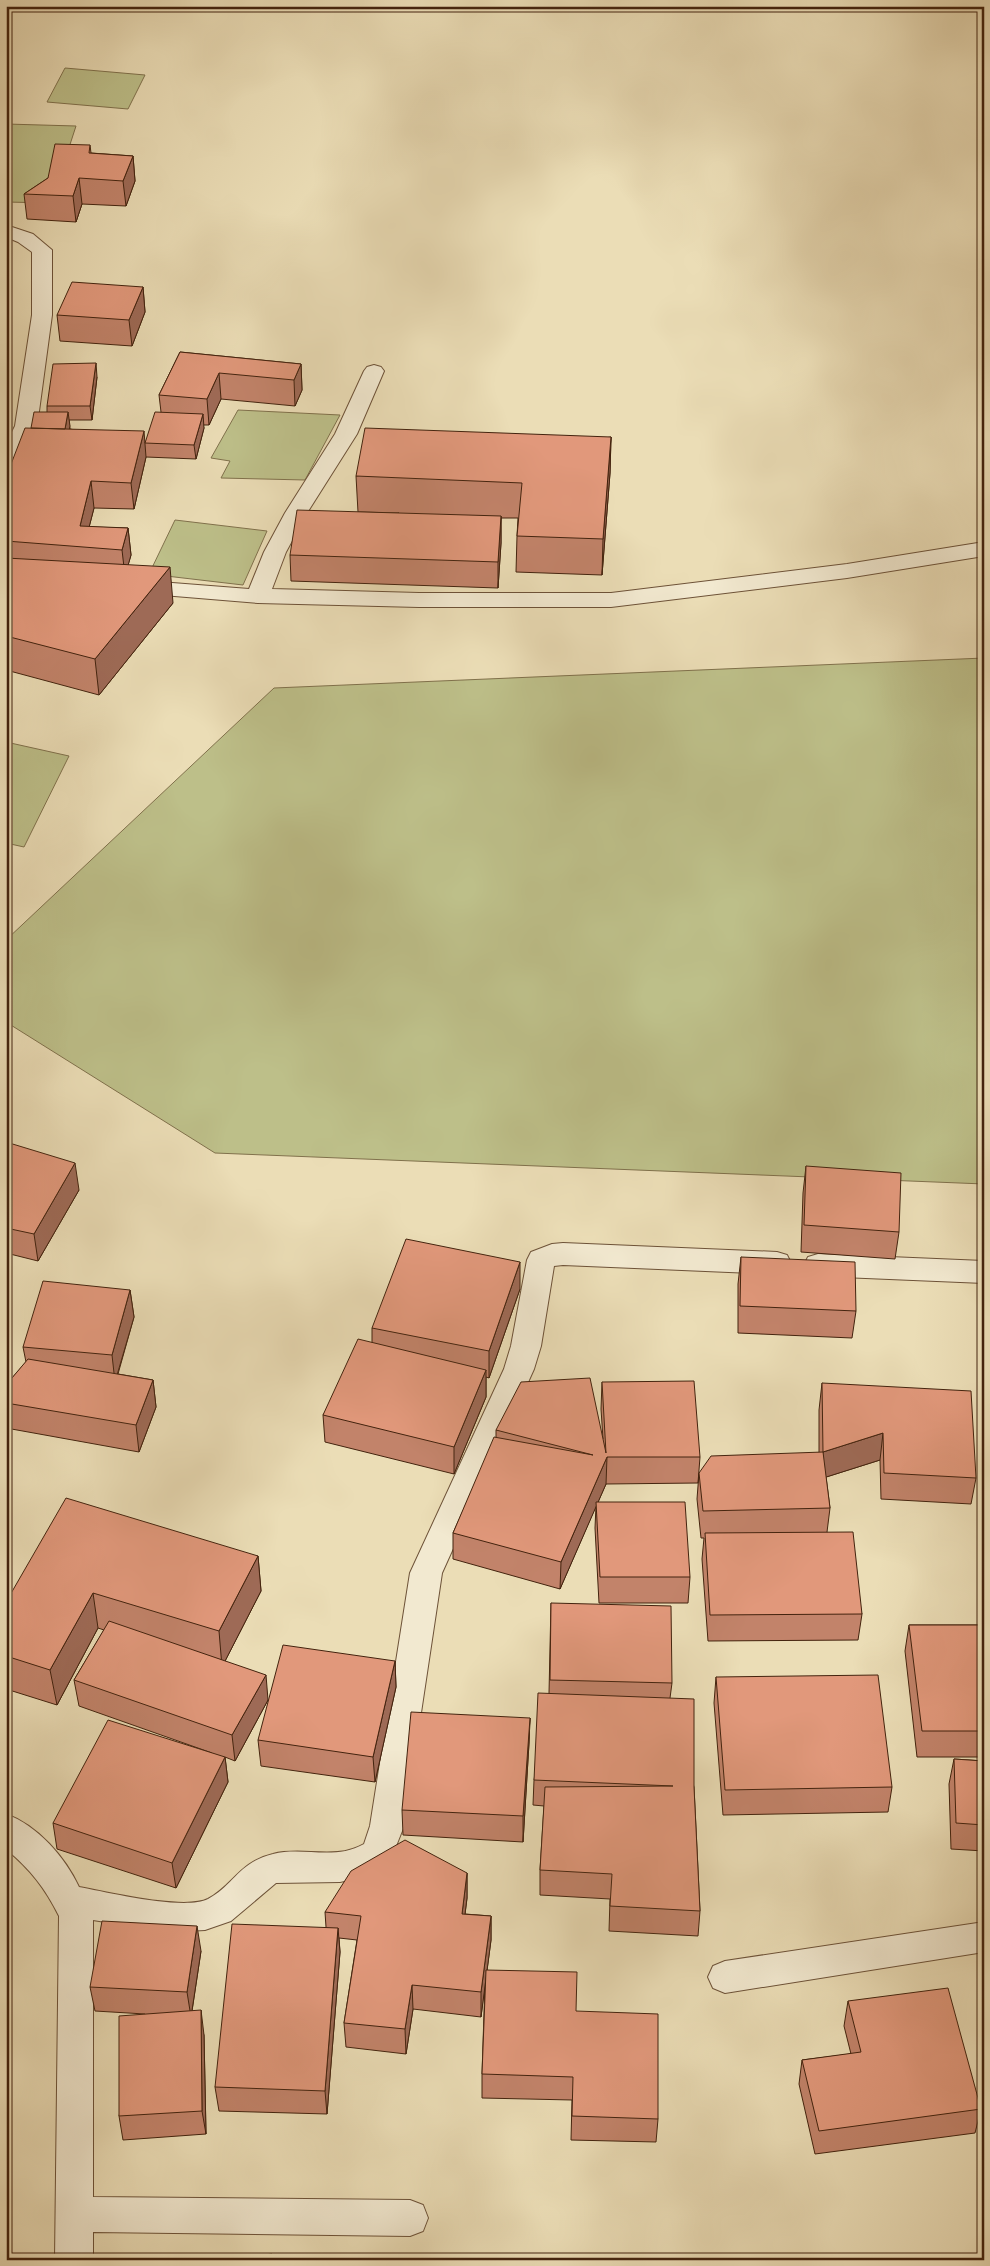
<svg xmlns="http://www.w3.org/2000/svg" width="990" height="2266" font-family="'IM FELL DW Pica',serif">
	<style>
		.green { fill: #bdbf89; stroke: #80714c }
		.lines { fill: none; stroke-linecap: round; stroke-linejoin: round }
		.minor-casing { stroke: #6d5238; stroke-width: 2 }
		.minor { fill: #f2e9d0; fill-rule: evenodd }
		.wall { fill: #c2836a; stroke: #43230e }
		.shaded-wall { fill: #9e6a56; stroke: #43230e }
		.building { fill: #e1987b; stroke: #43230e }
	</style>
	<rect width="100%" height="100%" fill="#ebddb6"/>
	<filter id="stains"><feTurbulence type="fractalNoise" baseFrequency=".004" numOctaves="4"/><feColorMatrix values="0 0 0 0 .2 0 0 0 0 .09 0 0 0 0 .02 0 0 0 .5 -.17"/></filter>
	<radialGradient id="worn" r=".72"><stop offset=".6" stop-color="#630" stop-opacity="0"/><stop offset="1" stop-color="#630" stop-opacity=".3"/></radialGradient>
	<path class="green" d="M 65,68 L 145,75 L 128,109 L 47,102 Z
		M 6,124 L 76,126 L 51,203 L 6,202 Z
		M 238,410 L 340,415 L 305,480 L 221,478 L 230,461 L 211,458 Z
		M 175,520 L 267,531 L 243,585 L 149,574 Z
		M 984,658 L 984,1184 L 215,1153 L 6,1022 L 6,940 L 274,688 Z
		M 6,742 L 69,756 L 24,847 L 6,843 Z"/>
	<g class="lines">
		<defs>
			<path id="minor" d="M 6,225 L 33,234 L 52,250 L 52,315 L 37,426 L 17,466 L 14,471 L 6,472 L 6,444 L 15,426 L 32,315 L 32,252 L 18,242 L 6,237 Z
				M 374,365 L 381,367 L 384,371 L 357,434 L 307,513 L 286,552 L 272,589 L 419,593 L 611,593 L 847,564 L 984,542 L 984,556 L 847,578 L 611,607 L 419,607 L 258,603 L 126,592 L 123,587 L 126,582 L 134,580 L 249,589 L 264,552 L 285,513 L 335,434 L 364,371 L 367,367 Z
				M 563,1243 L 777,1252 L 787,1255 L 791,1263 L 787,1271 L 777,1274 L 563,1265 L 554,1266 L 541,1346 L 534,1369 L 442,1573 L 404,1826 L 389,1864 L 358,1878 L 340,1882 L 276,1883 L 231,1921 L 205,1930 L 168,1932 L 93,1920 L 93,2197 L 410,2200 L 423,2205 L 428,2218 L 423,2231 L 410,2236 L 93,2232 L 93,2260 L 55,2260 L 59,1916 C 45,1888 31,1870 6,1849 L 6,1814 C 38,1826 65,1857 79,1887 C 107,1892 184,1911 208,1899 C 234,1885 239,1862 273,1854 C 303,1846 334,1861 364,1844 L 370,1826 L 410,1573 L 504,1369 L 511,1346 L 527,1260 L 531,1252 L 552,1244 Z
				M 818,1254 L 984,1261 L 984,1283 L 818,1276 L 808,1273 L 804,1265 L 808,1257 Z
				M 984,1922 L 984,1952 L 725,1993 L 713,1988 L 708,1977 L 713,1966 L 725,1961 Z"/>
		</defs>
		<use href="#minor" class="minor-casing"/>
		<use href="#minor" class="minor"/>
	</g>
	<path class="wall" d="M 90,145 L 91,153 L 133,156 L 135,181 L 126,206 L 82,204 L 76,222 L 27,219 L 24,194 L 48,178 Z
		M 143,287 L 145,312 L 132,346 L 60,341 L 57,315 Z
		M 180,352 L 301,364 L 302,390 L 295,406 L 221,399 L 209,425 L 203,425 L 204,428 L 196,459 L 146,457 L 134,509 L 94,508 L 89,527 L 128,528 L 131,555 L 128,565 L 173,603 L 99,695 L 6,670 L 6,477 L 31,428 L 47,412 L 47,406 L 97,377 L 92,420 L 69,420 L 70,429 L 145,443 L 161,412 L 159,395 Z
		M 611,437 L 610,473 L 602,575 L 516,572 L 517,536 L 518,518 L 501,518 L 501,543 L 498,588 L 291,581 L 290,555 L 399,513 L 358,512 L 356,476 Z
		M 6,1142 L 79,1190 L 38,1261 L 6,1253 Z
		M 806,1166 L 899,1232 L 895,1259 L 801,1252 L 803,1193 Z
		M 741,1257 L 856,1311 L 852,1338 L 738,1333 L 738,1284 Z
		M 520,1289 L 489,1378 L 486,1377 L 486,1397 L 454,1474 L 325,1442 L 323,1415 L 372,1342 L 372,1328 Z
		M 130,1290 L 134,1317 L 118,1374 L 153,1380 L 156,1407 L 139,1452 L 6,1428 L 6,1385 L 26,1362 L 23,1347 Z
		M 602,1382 L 700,1457 L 698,1483 L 606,1484 L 598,1502 L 690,1577 L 688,1603 L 599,1603 L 595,1528 L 596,1506 L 560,1589 L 453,1559 L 453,1533 L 496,1437 L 496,1430 L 603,1439 L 601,1409 Z
		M 822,1383 L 976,1478 L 971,1504 L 881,1499 L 880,1460 L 826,1477 L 830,1508 L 827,1532 L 862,1614 L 858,1640 L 708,1641 L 702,1559 L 704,1538 L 701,1538 L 697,1499 L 699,1473 L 819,1453 L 819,1410 Z
		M 258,1556 L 261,1591 L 225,1661 L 268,1700 L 235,1761 L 225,1757 L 228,1782 L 176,1888 L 57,1849 L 53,1823 L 212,1753 L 79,1706 L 74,1680 L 104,1630 L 98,1628 L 57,1705 L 6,1689 L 6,1602 Z
		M 551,1603 L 672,1683 L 670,1698 L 694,1787 L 700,1911 L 698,1936 L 609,1931 L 610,1899 L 540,1895 L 540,1870 L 544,1806 L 533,1805 L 534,1780 L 549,1693 Z
		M 909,1625 L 984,1625 L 984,1757 L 917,1757 L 905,1651 Z
		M 395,1661 L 396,1687 L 375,1782 L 261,1766 L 258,1740 Z
		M 716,1677 L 892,1787 L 888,1812 L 723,1815 L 714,1703 Z
		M 530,1718 L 529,1743 L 523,1842 L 403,1835 L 402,1810 Z
		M 954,1759 L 984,1761 L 984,1851 L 951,1849 L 949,1784 Z
		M 467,1873 L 467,1898 L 465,1914 L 491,1916 L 491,1940 L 487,1970 L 576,2011 L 658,2119 L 656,2142 L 571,2140 L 572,2100 L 482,2098 L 482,2074 L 485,1983 L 481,2017 L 413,2009 L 406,2054 L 346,2047 L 344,2023 L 357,1940 L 339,1938 L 340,1952 L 327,2114 L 219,2111 L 215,2087 L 326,1927 L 325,1912 Z
		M 201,1951 L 192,2011 L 204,2035 L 206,2134 L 123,2140 L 119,2116 L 145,2014 L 95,2011 L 90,1987 Z
		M 848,2001 L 981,2109 L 975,2133 L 815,2154 L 799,2084 L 802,2060 L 851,2054 L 844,2026 Z"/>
	<path class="shaded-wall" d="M 6,6 L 10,6 L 6,14 Z
		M 133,156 L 135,181 L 126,206 L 123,181 Z
		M 79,178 L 82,204 L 76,222 L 73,196 Z
		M 143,287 L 145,312 L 132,346 L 129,320 Z
		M 96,363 L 97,377 L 92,420 L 90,406 Z
		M 301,364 L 302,390 L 295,406 L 294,380 Z
		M 219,373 L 221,399 L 209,425 L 207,399 Z
		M 68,412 L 70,426 L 65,449 L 64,435 Z
		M 203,414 L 204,428 L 196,459 L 194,445 Z
		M 144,431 L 146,457 L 134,509 L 131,483 Z
		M 611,437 L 610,473 L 602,575 L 603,539 Z
		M 91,481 L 94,508 L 84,547 L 80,526 Z
		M 501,516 L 501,543 L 498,588 L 498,562 Z
		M 128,528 L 131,555 L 125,576 L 122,550 Z
		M 170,567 L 173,603 L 99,695 L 95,659 Z
		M 75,1163 L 79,1190 L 38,1261 L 34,1234 Z
		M 520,1262 L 520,1289 L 489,1378 L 489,1351 Z
		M 130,1290 L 134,1317 L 115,1382 L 112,1355 Z
		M 486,1370 L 486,1397 L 454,1474 L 454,1447 Z
		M 153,1380 L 156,1407 L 139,1452 L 136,1425 Z
		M 883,1433 L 880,1460 L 820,1479 L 823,1452 Z
		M 607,1457 L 606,1484 L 560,1589 L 561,1562 Z
		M 258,1556 L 261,1591 L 222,1667 L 219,1631 Z
		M 93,1593 L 98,1628 L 57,1705 L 50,1670 Z
		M 395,1661 L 396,1687 L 375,1782 L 373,1757 Z
		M 266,1675 L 268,1700 L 235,1761 L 232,1735 Z
		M 530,1718 L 529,1743 L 523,1842 L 523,1816 Z
		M 225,1757 L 228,1782 L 176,1888 L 172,1863 Z
		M 467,1873 L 467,1898 L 462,1938 L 462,1914 Z
		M 491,1916 L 491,1940 L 481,2017 L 481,1992 Z
		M 197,1926 L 201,1951 L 191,2017 L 187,1992 Z
		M 338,1928 L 340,1952 L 327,2114 L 325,2091 Z
		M 412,1985 L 413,2009 L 406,2054 L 405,2029 Z
		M 201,2010 L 204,2035 L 206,2134 L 202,2111 Z"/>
	<path class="building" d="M 55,144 L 90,145 L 89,153 L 133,156 L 123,181 L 79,178 L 73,196 L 24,194 L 48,178 Z
		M 72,282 L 143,287 L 129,320 L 57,315 Z
		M 180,352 L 301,364 L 294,380 L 219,373 L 207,399 L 159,395 Z
		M 96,363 L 90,406 L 47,406 L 53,364 Z
		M 34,412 L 68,412 L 65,429 L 31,428 Z
		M 155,412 L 203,414 L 194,445 L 145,443 Z
		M 25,428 L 144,431 L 131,483 L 91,481 L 80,526 L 128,528 L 122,550 L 6,541 L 6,477 Z
		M 365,428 L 611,437 L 603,539 L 517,536 L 522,483 L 356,476 Z
		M 297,510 L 501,516 L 498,562 L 290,555 Z
		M 6,558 L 170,567 L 95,659 L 6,636 Z
		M 6,1142 L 75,1163 L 34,1234 L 6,1228 Z
		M 806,1166 L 901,1173 L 899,1232 L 804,1225 Z
		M 406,1239 L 520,1262 L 489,1351 L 372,1328 Z
		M 741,1257 L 855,1262 L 856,1311 L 740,1306 Z
		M 43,1281 L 130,1290 L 112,1355 L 23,1347 Z
		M 358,1339 L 486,1370 L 454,1447 L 323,1415 Z
		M 28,1359 L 153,1380 L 136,1425 L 6,1403 L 6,1385 Z
		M 590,1378 L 606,1453 L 602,1382 L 694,1381 L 700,1457 L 607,1457 L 561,1562 L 453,1533 L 494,1437 L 593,1455 L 496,1430 L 521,1382 Z
		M 822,1383 L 971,1391 L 976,1478 L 884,1473 L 883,1433 L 823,1452 Z
		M 823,1452 L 830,1508 L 703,1511 L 699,1473 L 711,1456 Z
		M 66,1498 L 258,1556 L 219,1631 L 93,1593 L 50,1670 L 6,1656 L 6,1602 Z
		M 596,1502 L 685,1502 L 690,1577 L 600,1577 Z
		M 853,1532 L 862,1614 L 710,1615 L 705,1533 Z
		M 551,1603 L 671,1606 L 672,1683 L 550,1680 Z
		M 109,1621 L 266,1675 L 232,1735 L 74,1680 Z
		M 909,1625 L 984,1625 L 984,1731 L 922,1731 Z
		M 283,1645 L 395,1661 L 373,1757 L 258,1740 Z
		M 878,1675 L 892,1787 L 725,1790 L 716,1677 Z
		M 538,1693 L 694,1699 L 694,1787 L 700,1911 L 610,1906 L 612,1874 L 540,1870 L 545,1787 L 673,1786 L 534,1780 Z
		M 411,1712 L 530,1718 L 523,1816 L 402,1810 Z
		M 108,1720 L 225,1757 L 172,1863 L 53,1823 Z
		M 954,1759 L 984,1761 L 984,1825 L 956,1823 Z
		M 405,1840 L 467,1873 L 462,1914 L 491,1916 L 481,1992 L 412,1985 L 405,2029 L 344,2023 L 361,1916 L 325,1912 L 351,1871 Z
		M 102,1921 L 197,1926 L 187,1992 L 90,1987 Z
		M 232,1924 L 338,1928 L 325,2091 L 215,2087 Z
		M 486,1970 L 577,1972 L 576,2011 L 658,2014 L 658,2119 L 572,2116 L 573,2077 L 482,2074 Z
		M 948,1988 L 981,2109 L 819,2131 L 802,2060 L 861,2052 L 848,2001 Z
		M 201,2010 L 202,2111 L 119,2116 L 119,2016 Z
		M 272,2254 L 272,2260 L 226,2260 Z"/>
	<rect width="990" height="2266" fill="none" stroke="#ebddb6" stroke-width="25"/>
	<rect x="8" y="8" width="975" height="2251" fill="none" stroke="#43230e" stroke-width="2.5"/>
	<rect x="12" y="12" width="965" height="2241" fill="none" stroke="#43230e"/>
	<rect width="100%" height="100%" filter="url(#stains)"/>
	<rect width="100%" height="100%" fill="url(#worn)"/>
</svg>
